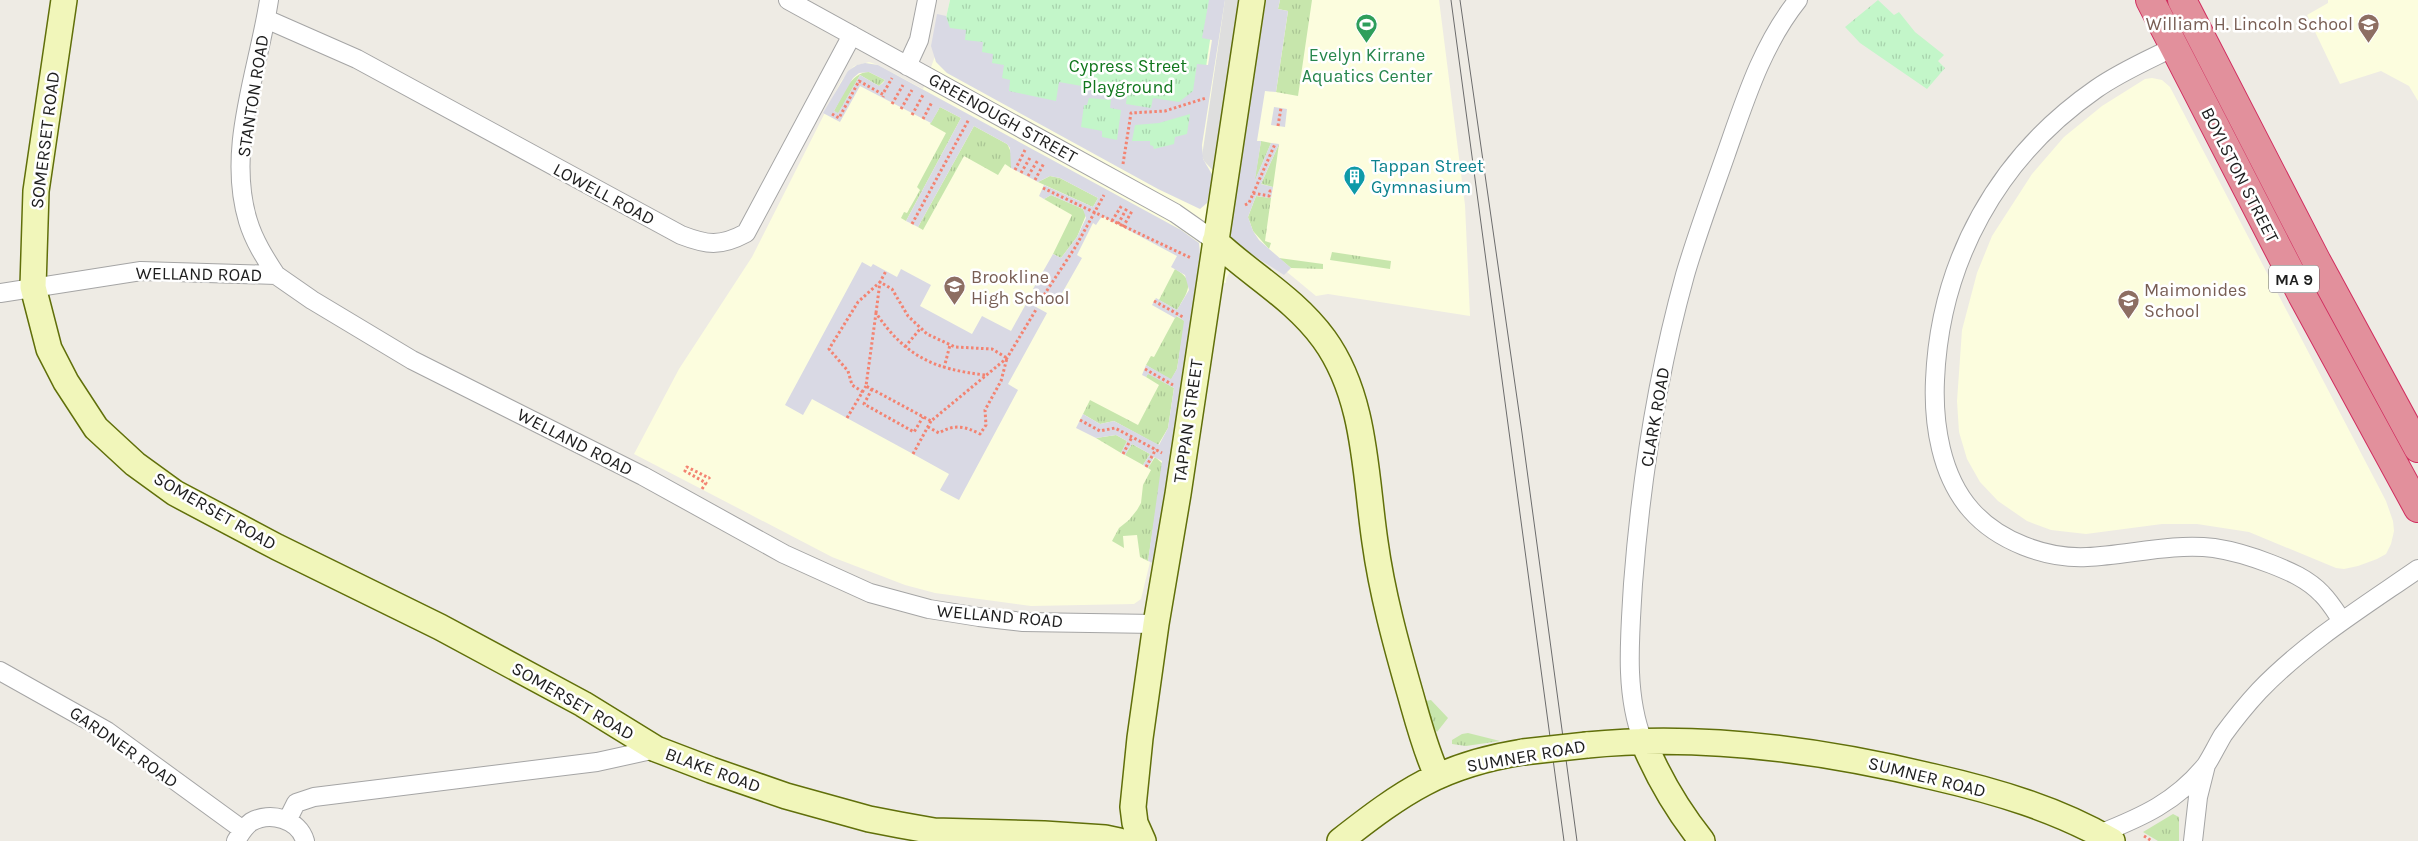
<svg xmlns="http://www.w3.org/2000/svg" width="2418" height="841" font-family="Karla,sans-serif">
	<style>
		.education { fill: #fcfdde }
		.grass { fill: url(#grass-tufts) }
		.park { fill: url(#park-tufts) }
		.parking { fill: #dedede }
		.plaza { fill: #d9d9e4; fill-rule: evenodd }
		.lines { fill: none; stroke-linecap: round; stroke-linejoin: round }
		.street-casing { stroke: #a5a5a5; stroke-width: 20 }
		.secondary-casing { stroke: #606f0a; stroke-width: 28 }
		.highway-casing { stroke: #d12d5f; stroke-width: 30 }
		.path { stroke: #f38371; stroke-width: 3; stroke-dasharray: 2.5 2.5; stroke-linecap: butt }
		.street { stroke: #fff; stroke-width: 18 }
		.secondary { stroke: #f1f6ba; stroke-width: 25 }
		.highway { stroke: #e2909c; stroke-width: 28 }
		.tram { stroke: #6c6c6c; stroke-width: 1 }
		.secondary-bridge-casing { stroke: #606f0a; stroke-width: 28; stroke-linecap: butt }
		.secondary-bridge { stroke: #f1f6ba; stroke-width: 25 }
		.labels { text-anchor: middle; stroke-width: 5; stroke-linejoin: round; paint-order: stroke }
		.shield { fill: #fff; stroke: #626262; stroke-width: 1 }
		.shield-label { font-size: 16px; font-weight: bold; fill: #1e1e1e }
		.education-label { font-size: 18px; fill: #785e54; stroke: #fff; text-anchor: start }
		.leisure-label { font-size: 18px; fill: #27864d; stroke: #fff }
		.park-label { font-size: 18px; fill: #11771d; stroke: #fff }
		.street-label { font-size: 18px; fill: #1e1e1e; stroke: #fff }
		.culture-label { font-size: 18px; fill: #0d838f; stroke: #fff; text-anchor: start }
	</style>
	<defs>
		<pattern id="grass-tufts" width="24" height="20" patternUnits="userSpaceOnUse" patternTransform="scale(1.25)"><rect width="24" height="20" fill="#c7e6ac"/><path d="M3 7l-1-3M5 7V3M7 7l1-3M15 17l-1-3M17 17v-4M19 17l1-3" fill="none" stroke="#aac594"/></pattern>
		<pattern id="park-tufts" width="24" height="20" patternUnits="userSpaceOnUse" patternTransform="scale(1.25)"><rect width="24" height="20" fill="#c3f6c9"/><path d="M3 7l-1-3M5 7V3M7 7l1-3M15 17l-1-3M17 17v-4M19 17l1-3" fill="none" stroke="#a7d2ac"/></pattern>
	</defs>
	<rect width="100%" height="100%" fill="#eeebe4"/>
	<path class="education" d="M 950,0 L 1439,0 L 1465,205 L 1470,316 L 1328,294 L 1316,296 L 1287,272 L 1246,242 L 1226,279 L 1226,283 L 1194,278 L 1150,562 L 1141,599 L 1134,604 L 1031,606 L 935,593 L 905,585 L 832,557 L 634,454 L 679,369 L 752,257 L 841,81 L 854,66 L 869,62 L 878,65 L 923,89 L 941,40 Z
		M 2328,0 L 2418,0 L 2418,101 L 2409,86 L 2381,71 L 2340,84 L 2307,15 L 2328,3 Z
		M 2152,78 L 2162,80 L 2170,87 L 2386,501 L 2393,521 L 2394,531 L 2391,544 L 2386,554 L 2377,559 L 2358,566 L 2344,569 L 2336,568 L 2249,532 L 2197,524 L 2162,524 L 2086,534 L 2051,530 L 2027,521 L 1998,501 L 1980,482 L 1967,459 L 1959,432 L 1957,401 L 1962,330 L 1977,273 L 1992,236 L 2032,174 L 2064,137 L 2102,106 L 2145,79 Z"/>
	<path class="grass" d="M 1280,0 L 1312,0 L 1298,96 L 1276,92 L 1288,11 L 1278,9 Z
		M 869,72 L 885,80 L 879,86 L 860,75 L 838,114 L 834,111 C 842,97 850,72 869,72 Z
		M 940,107 L 961,118 L 906,221 L 901,218 L 904,212 L 907,213 L 920,190 L 917,187 L 946,133 L 930,124 Z
		M 974,126 L 1007,144 C 1011,150 1014,161 1011,168 L 1005,164 L 998,175 L 964,156 L 923,230 L 918,227 Z
		M 1261,141 L 1271,143 L 1254,183 Z
		M 1279,144 L 1273,187 L 1261,184 Z
		M 1050,176 L 1060,178 L 1098,198 L 1093,207 L 1038,182 Z
		M 1051,195 L 1083,209 L 1086,215 L 1077,237 L 1061,258 L 1053,254 L 1072,215 L 1044,199 Z
		M 1256,196 L 1271,198 L 1265,241 L 1271,243 L 1269,249 L 1253,231 L 1248,217 Z
		M 1332,252 L 1391,261 L 1390,269 L 1330,260 Z
		M 1279,258 L 1323,264 L 1323,269 L 1291,268 Z
		M 1175,269 C 1197,281 1187,293 1177,310 L 1159,300 Z
		M 1176,316 L 1185,321 L 1177,369 L 1171,380 L 1146,365 L 1151,356 L 1154,357 Z
		M 1148,373 L 1174,388 L 1168,428 L 1158,445 L 1114,421 L 1100,424 L 1083,414 L 1090,400 L 1138,425 L 1159,385 L 1146,377 Z
		M 1116,435 L 1127,441 L 1121,453 L 1096,438 Z
		M 1132,444 L 1150,454 L 1143,465 L 1125,455 Z
		M 1155,457 L 1163,464 L 1148,561 L 1140,557 L 1137,535 L 1123,536 L 1124,548 L 1112,541 L 1119,528 L 1129,520 L 1137,510 L 1141,503 L 1143,485 L 1151,470 L 1148,468 Z
		M 1431,700 L 1448,718 L 1437,732 L 1432,726 L 1425,701 Z
		M 1468,733 L 1500,741 L 1466,746 L 1452,744 L 1452,740 L 1462,734 Z
		M 2173,814 L 2179,817 L 2179,841 L 2158,841 L 2143,832 Z"/>
	<path class="park" d="M 950,0 L 1216,0 L 1193,154 L 1204,178 L 1034,111 L 941,40 Z
		M 1878,0 L 1894,15 L 1899,12 L 1915,32 L 1944,55 L 1938,61 L 1945,68 L 1927,89 L 1860,43 L 1845,27 Z"/>
	<path class="parking" d="M 1225,0 L 1247,0 L 1220,178 L 1204,161 L 1202,156 Z"/>
	<path class="plaza" d="M 1209,0 L 1225,0 L 1202,145 L 1203,159 L 1213,176 L 1207,203 L 1200,209 L 1158,189 L 947,73 L 936,62 L 931,46 L 937,14 L 946,16 L 950,28 L 966,30 L 965,40 L 983,42 L 982,52 L 993,54 L 992,63 L 1004,65 L 1002,78 L 1010,80 L 1009,91 L 1056,101 L 1059,82 L 1127,94 L 1126,104 L 1151,108 L 1153,98 L 1179,102 L 1193,91 L 1197,64 L 1208,65 L 1212,40 L 1202,38 ZM 1089,98 L 1111,100 L 1110,108 L 1121,110 L 1117,140 L 1102,137 L 1102,131 L 1081,127 L 1084,105 L 1087,105 ZM 1190,114 L 1187,134 L 1175,137 L 1174,144 L 1154,149 L 1153,146 L 1150,145 L 1150,141 L 1132,141 L 1135,125 L 1159,123 Z
		M 1266,0 L 1280,0 L 1278,9 L 1288,11 L 1276,92 L 1265,91 L 1257,141 L 1261,141 L 1255,180 L 1271,143 L 1279,144 L 1261,184 L 1273,187 L 1271,198 L 1256,196 L 1248,217 L 1253,231 L 1259,240 L 1291,268 L 1284,275 L 1237,245 L 1228,233 L 1235,176 L 1239,173 Z
		M 865,63 L 878,65 L 1181,230 L 1199,243 L 1200,254 L 1167,492 L 1153,563 L 1148,561 L 1162,461 L 1154,457 L 1148,468 L 1143,465 L 1150,454 L 1132,444 L 1125,455 L 1121,453 L 1127,441 L 1116,435 L 1096,438 L 1076,428 L 1083,414 L 1100,424 L 1114,421 L 1159,445 L 1168,428 L 1174,388 L 1148,374 L 1146,377 L 1142,375 L 1146,365 L 1171,379 L 1177,369 L 1184,321 L 1177,316 L 1175,318 L 1152,305 L 1156,298 L 1177,310 L 1189,290 L 1185,275 L 1171,267 L 1177,256 L 1102,216 L 1096,225 L 1093,223 L 1077,255 L 1082,258 L 1057,302 L 1033,289 L 1053,254 L 1061,258 L 1077,237 L 1086,218 L 1083,209 L 1051,195 L 1044,199 L 1039,196 L 1044,185 L 1093,207 L 1098,198 L 1060,178 L 1050,176 L 1038,182 L 1011,168 L 1010,148 L 1007,144 L 974,126 L 918,227 L 906,221 L 961,118 L 940,107 L 931,123 L 860,86 L 840,122 L 823,113 L 848,71 L 857,65 ZM 869,72 L 885,80 L 883,83 L 879,86 L 860,75 L 838,113 L 834,111 L 853,78 L 859,73 Z
		M 1274,107 L 1287,109 L 1285,127 L 1271,125 Z
		M 862,262 L 871,267 L 873,264 L 897,277 L 901,269 L 931,285 L 920,306 L 972,334 L 982,316 L 1011,331 L 1027,302 L 1047,313 L 1008,384 L 1018,390 L 959,500 L 940,490 L 949,474 L 913,454 L 812,399 L 803,415 L 785,405 Z"/>
	<g class="lines">
		<defs>
			<path id="street" d="M 269,0 C 258,72 226,149 248,221 C 254,241 265,258 276,275
				M 788,0 L 1175,213 L 1215,241
				M 266,19 L 357,59 L 681,235 C 707,245 720,247 746,233 L 852,35
				M 2174,47 C 2148,60 2120,72 2096,89 C 1998,157 1940,261 1935,380 C 1933,424 1941,476 1971,510 C 1998,541 2046,559 2087,557 C 2129,555 2171,543 2214,548 C 2234,551 2253,557 2271,564 C 2289,571 2308,579 2322,594 C 2330,602 2336,612 2342,621
				M 907,66 L 919,40 L 927,0
				M 0,293 L 141,271 L 276,275 L 312,300 L 412,360 L 643,476 L 784,554 L 870,593 L 929,609 L 979,617 L 1023,622 L 1156,624
				M 0,671 L 107,731 L 243,830
				M 1643,741 C 1624,693 1630,636 1633,584 C 1641,480 1657,376 1685,275 C 1697,234 1712,194 1726,154 C 1745,100 1762,45 1798,0
				M 287,821 L 296,803 L 314,797 L 597,762 L 656,749
				M 2099,834 C 2142,817 2176,802 2206,765 C 2212,756 2217,745 2223,735 C 2234,720 2246,705 2259,691 C 2305,643 2363,607 2418,569
				M 236,841 C 240,834 244,827 251,822 C 270,811 299,819 305,841
				M 2193,841 L 2198,797 L 2206,765"/>
			<path id="secondary" d="M 64,0 L 36,191 L 33,287 L 49,349 L 66,382 L 96,428 L 135,464 L 175,493 L 277,547 L 440,627 L 583,704 L 656,749 L 711,770 L 786,796 L 869,819 L 900,825 L 934,831 L 1044,834 L 1105,838 L 1119,841
				M 1215,241 C 1251,275 1294,298 1324,339 C 1366,397 1365,474 1375,542 C 1382,593 1396,644 1410,693 C 1418,721 1425,749 1437,775
				M 1643,741 C 1658,777 1678,811 1702,841
				M 1587,745 C 1702,733 1822,750 1934,777 C 1995,791 2057,809 2112,841
				M 1143,841 L 1135,823 L 1133,807 L 1140,738 L 1156,624 L 1178,494 L 1252,0
				M 1340,841 C 1404,791 1441,765 1523,752"/>
			<path id="highway" d="M 2150,0 L 2302,295 L 2418,508
				M 2182,0 L 2316,260 L 2418,448"/>
		</defs>
		<use href="#street" class="street-casing"/>
		<use href="#secondary" class="secondary-casing"/>
		<use href="#highway" class="highway-casing"/>
		<path class="path" d="M 884,92 L 892,78
			M 892,104 L 903,85
			M 901,109 L 912,90
			M 832,114 L 839,118 L 859,81 L 884,95 L 883,97
			M 912,115 L 923,95
			M 923,119 L 932,102
			M 1278,126 L 1281,108
			M 1123,164 L 1131,113 L 1165,111 L 1206,98
			M 1015,170 L 1025,150
			M 1021,173 L 1031,156
			M 1028,176 L 1038,160
			M 1035,180 L 1044,163
			M 1043,188 L 1191,258
			M 1253,193 L 1269,196 L 1270,191 L 1272,191
			M 1245,205 L 1249,203 L 1275,144
			M 1112,221 L 1122,205
			M 912,224 L 969,119
			M 1118,224 L 1127,208
			M 1123,227 L 1132,211
			M 1044,295 L 1076,246 L 1104,195
			M 1154,301 L 1183,317
			M 876,313 L 880,282 L 886,271
			M 905,347 L 920,329
			M 944,368 L 950,345
			M 1145,369 L 1173,385
			M 985,375 C 934,369 906,357 876,313 L 866,386 L 931,421 L 1007,358 L 1037,308
			M 872,389 L 864,404 L 914,432 L 923,417
			M 863,392 L 852,385 L 848,371 L 829,349 L 858,302 L 880,282 L 892,289 L 908,316 L 927,334 L 955,347 L 992,349 L 1007,358 L 1001,381 L 985,410 L 986,425 L 980,434 C 965,426 954,424 939,433 L 928,427
			M 847,418 L 866,386
			M 1080,420 L 1100,431 L 1115,428 L 1162,453
			M 913,454 L 931,421
			M 1123,454 L 1132,437
			M 1146,467 L 1156,449
			M 702,489 L 706,483 L 685,471 L 687,467 L 709,478 L 710,477
			M 2144,836 L 2152,841"/>
		<use href="#street" class="street"/>
		<use href="#secondary" class="secondary"/>
		<use href="#highway" class="highway"/>
		<path class="tram" d="M 1451,0 L 1564,841
			M 1460,0 L 1522,433 L 1577,841"/>
		<defs>
			<path id="secondary-bridge" d="M 1523,752 L 1587,745"/>
		</defs>
		<use href="#secondary-bridge" class="secondary-bridge-casing"/>
		<use href="#secondary-bridge" class="secondary-bridge"/>
	</g>
	<defs>
		<symbol id="school-pin" viewBox="-11 -11 22 30"><path d="M0 17L-7.5 6A9.5 9.5 0 1 1 7.5 6Z" fill="#8d6e63" stroke="#fff"/><path d="M0-5L7-2L0 1L-7-2ZM-4 1L0 2.5L4 1V4Q0 6-4 4Z" fill="#fff"/></symbol>
		<symbol id="stadium-pin" viewBox="-11 -11 22 30"><path d="M0 17L-7.5 6A9.5 9.5 0 1 1 7.5 6Z" fill="#2e9e5b" stroke="#fff"/><path d="M0-5a6.5 5 0 1 0 0 10a6.5 5 0 1 0 0-10ZM-3.5-1.8h7v3.6h-7Z" fill="#fff"/></symbol>
		<symbol id="building-pin" viewBox="-11 -11 22 30"><path d="M0 17L-7.5 6A9.5 9.5 0 1 1 7.5 6Z" fill="#0f9aa8" stroke="#fff"/><path d="M-4-6H4V6H1V3H-1V6H-4ZM-2.5-4.3h1.7v1.8h-1.7ZM.8-4.3h1.7v1.8H.8ZM-2.5-1h1.7V.8h-1.7ZM.8-1h1.7V.8H.8Z" fill="#fff"/></symbol>
	</defs>
	<g fill-rule="evenodd">
		<use href="#school-pin" x="2356" y="12" width="25" height="34"/>
		<use href="#stadium-pin" x="1354" y="12" width="25" height="34"/>
		<use href="#building-pin" x="1342" y="164" width="25" height="34"/>
		<use href="#school-pin" x="942" y="274" width="25" height="34"/>
		<use href="#school-pin" x="2116" y="288" width="25" height="34"/>
	</g>
	<g class="labels">
		<rect class="shield" x="2269" y="265.5" width="50" height="27" rx="4"/>
		<g class="shield-label">
			<text x="2294" y="285">MA 9</text>
		</g>
		<g class="education-label">
			<text x="2353" y="30" text-anchor="end">William H. Lincoln School</text>
			<text x="971" y="283">Brookline<tspan x="971" dy="21">High School</tspan></text>
			<text x="2144" y="296">Maimonides<tspan x="2144" dy="21">School</tspan></text>
		</g>
		<g class="leisure-label">
			<text x="1367" y="61">Evelyn Kirrane<tspan x="1367" dy="21">Aquatics Center</tspan></text>
		</g>
		<g class="park-label">
			<text x="1128" y="72">Cypress Street<tspan x="1128" dy="21">Playground</tspan></text>
		</g>
		<g class="street-label">
			<text transform="translate(253 96) rotate(-81)" y="6">STANTON ROAD</text>
			<text transform="translate(1003 118) rotate(29)" y="6">GREENOUGH STREET</text>
			<text transform="translate(45 140) rotate(-83)" y="6">SOMERSET ROAD</text>
			<text transform="translate(2240 175) rotate(63)" y="6">BOYLSTON STREET</text>
			<text transform="translate(604 194) rotate(28)" y="6">LOWELL ROAD</text>
			<text transform="translate(199 274) rotate(1)" y="6">WELLAND ROAD</text>
			<text transform="translate(1655 417) rotate(-80)" y="6">CLARK ROAD</text>
			<text transform="translate(1188 421) rotate(-82)" y="6">TAPPAN STREET</text>
			<text transform="translate(575 442) rotate(27)" y="6">WELLAND ROAD</text>
			<text transform="translate(215 511) rotate(30)" y="6">SOMERSET ROAD</text>
			<text transform="translate(1000 616) rotate(5)" y="6">WELLAND ROAD</text>
			<text transform="translate(573 701) rotate(30)" y="6">SOMERSET ROAD</text>
			<text transform="translate(124 747) rotate(35)" y="6">GARDNER ROAD</text>
			<text transform="translate(1526 756) rotate(-10)" y="6">SUMNER ROAD</text>
			<text transform="translate(713 770) rotate(20)" y="6">BLAKE ROAD</text>
			<text transform="translate(1927 777) rotate(14)" y="6">SUMNER ROAD</text>
		</g>
		<g class="culture-label">
			<text x="1371" y="172">Tappan Street<tspan x="1371" dy="21">Gymnasium</tspan></text>
		</g>
	</g>
</svg>
